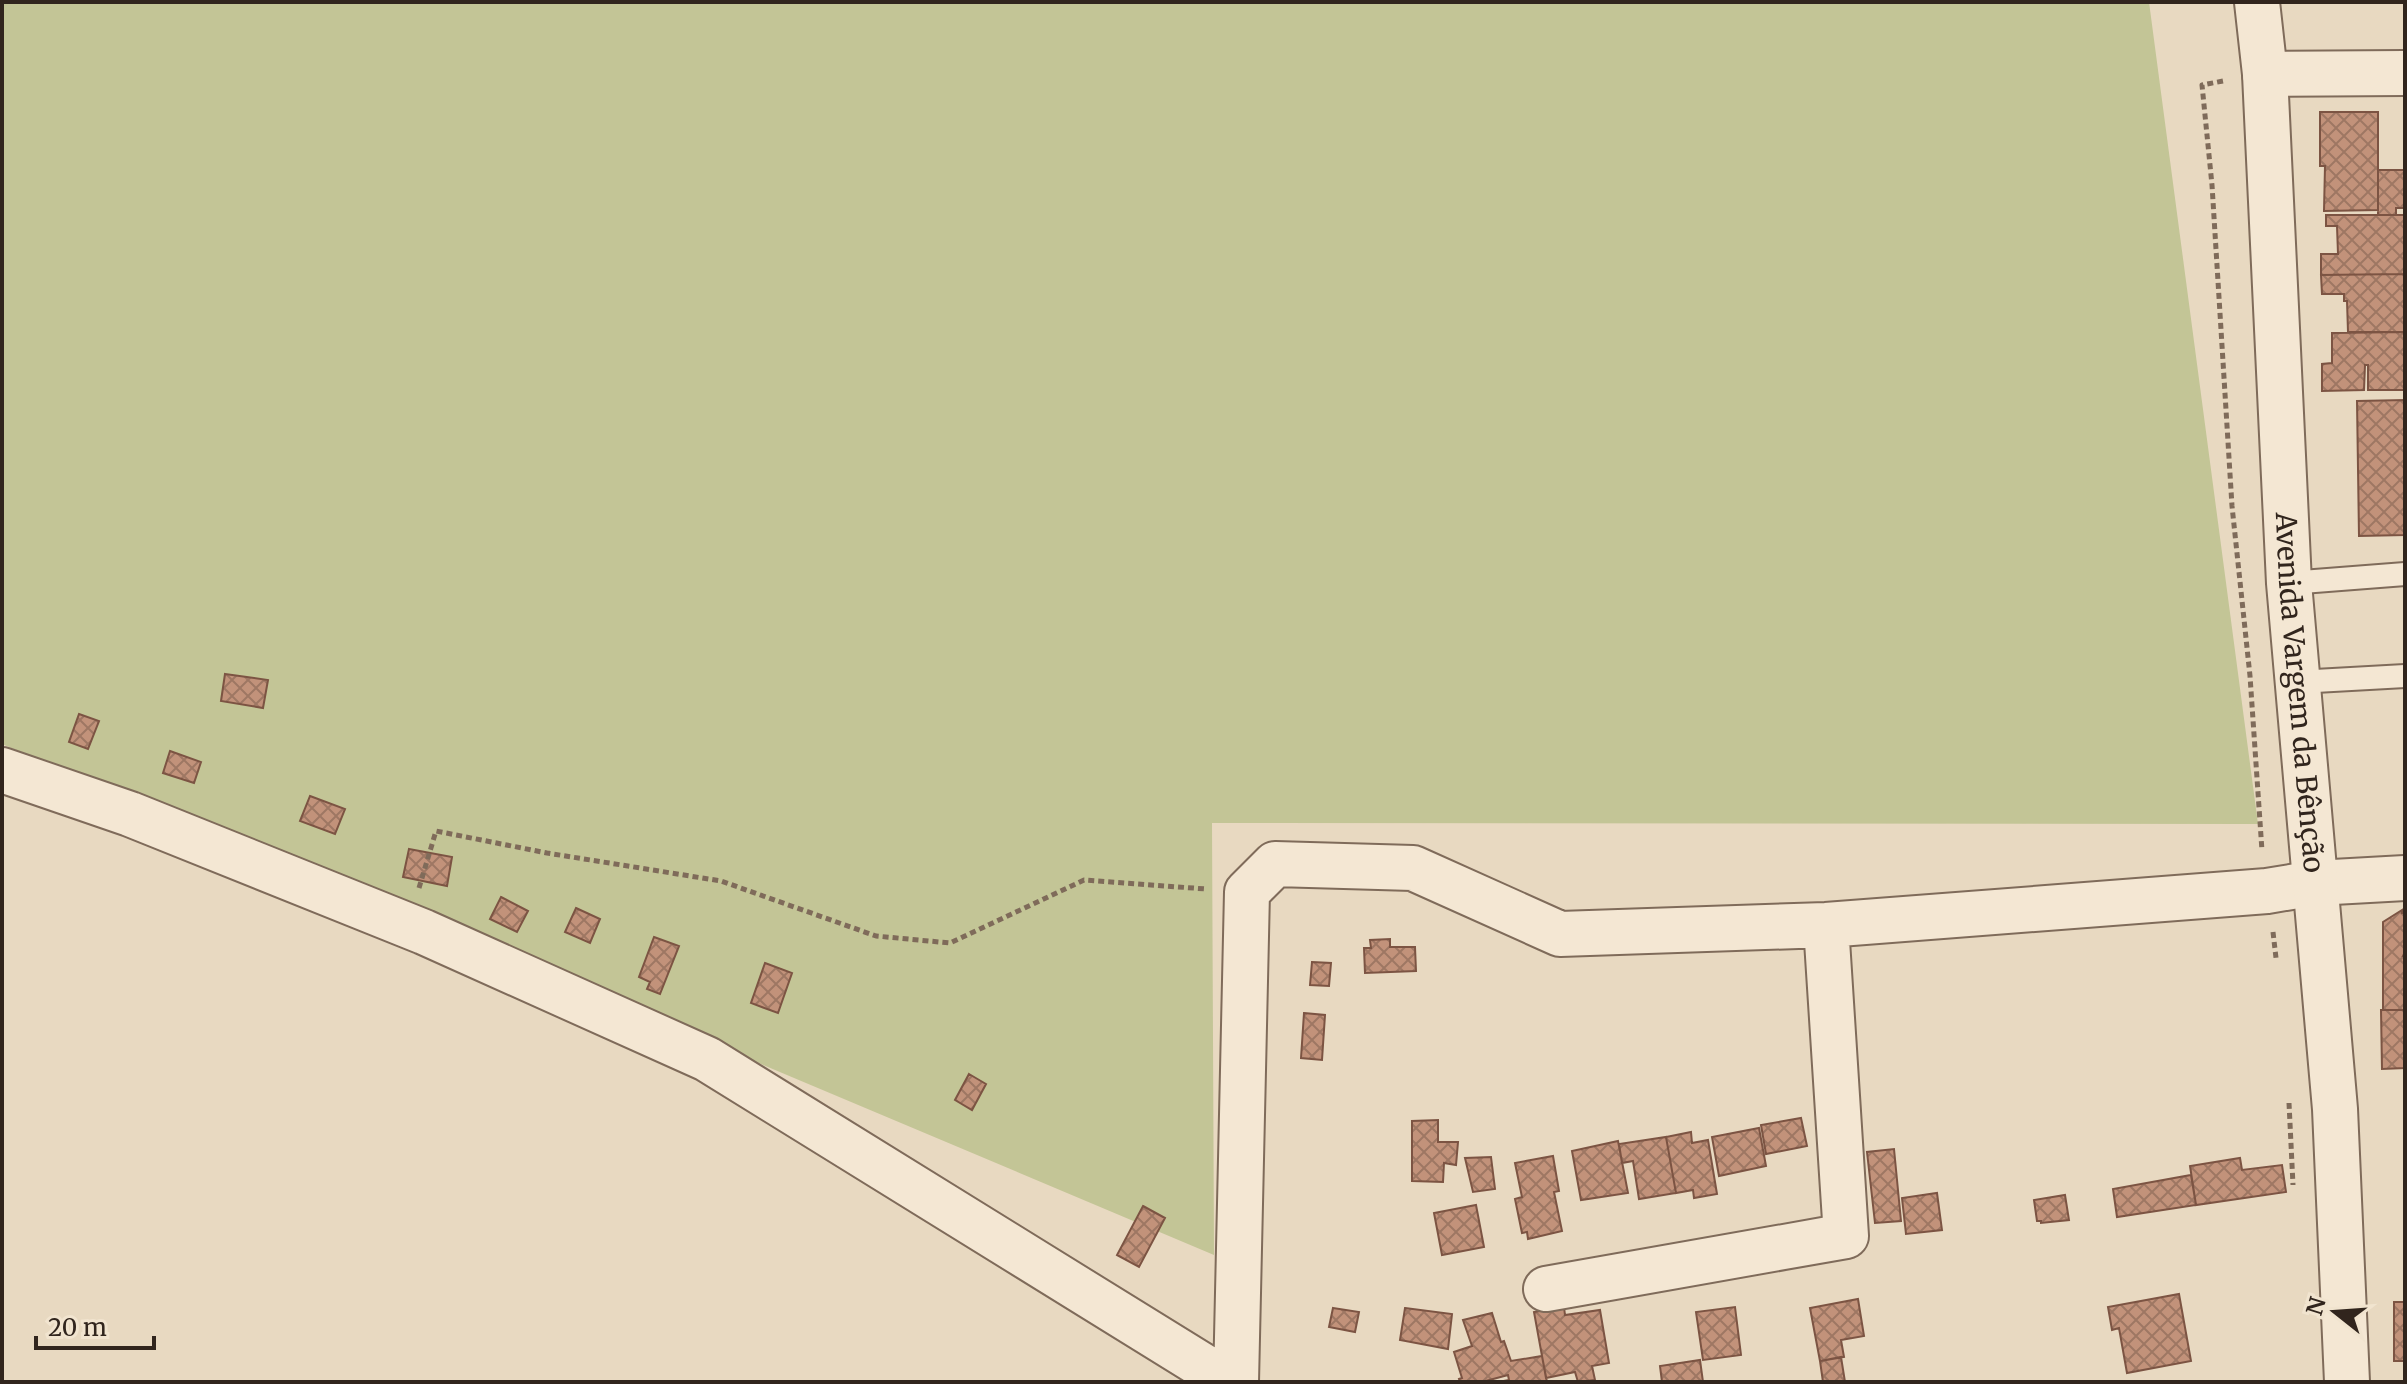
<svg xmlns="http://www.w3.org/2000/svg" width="2407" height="1384" font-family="Merriweather,serif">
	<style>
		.park { fill: #c3c596 }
		.building { fill: url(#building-cross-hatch); stroke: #7c5443; stroke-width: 2 }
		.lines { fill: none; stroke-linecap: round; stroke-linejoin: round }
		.service-casing { stroke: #7f6b5a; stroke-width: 26 }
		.minor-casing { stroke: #7f6b5a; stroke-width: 48 }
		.tertiary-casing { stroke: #7f6b5a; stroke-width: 48 }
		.path { stroke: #7f6b5a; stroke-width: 5; stroke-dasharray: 6 4; stroke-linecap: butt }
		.service { stroke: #f4e7d3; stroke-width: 22 }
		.minor { stroke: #f4e7d3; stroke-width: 44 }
		.tertiary { stroke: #f4e7d3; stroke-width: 44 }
		.labels { text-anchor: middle; stroke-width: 7; stroke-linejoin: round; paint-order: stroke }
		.street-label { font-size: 28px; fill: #31251d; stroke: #f1e4cf }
	</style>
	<defs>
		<pattern id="building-cross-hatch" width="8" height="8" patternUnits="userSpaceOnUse" patternTransform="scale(2)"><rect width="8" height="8" fill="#c2927a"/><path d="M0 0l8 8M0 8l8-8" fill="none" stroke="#9e7763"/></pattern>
	</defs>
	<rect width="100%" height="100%" fill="#e8d9c1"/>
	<path class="park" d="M 2,2 L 2149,2 L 2258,824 L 1212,823 L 1214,1255 L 2,744 Z"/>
	<path class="building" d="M 2320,112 L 2378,112 L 2378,210 L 2324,211 L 2325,166 L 2320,166 Z
		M 2378,170 L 2405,170 L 2405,208 L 2396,208 L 2396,215 L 2378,215 Z
		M 2326,215 L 2405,215 L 2405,274 L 2321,275 L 2321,254 L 2338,254 L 2337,226 L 2326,226 Z
		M 2405,274 L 2405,332 L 2348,332 L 2347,301 L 2344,301 L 2344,294 L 2322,294 L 2321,275 Z
		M 2405,332 L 2405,390 L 2368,390 L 2368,365 L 2365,365 L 2364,390 L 2322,391 L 2322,364 L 2332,363 L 2332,333 Z
		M 2405,400 L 2405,535 L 2359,536 L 2357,401 Z
		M 225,674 L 268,680 L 263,708 L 221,701 Z
		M 79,714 L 99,721 L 88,749 L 69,742 Z
		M 170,751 L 201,762 L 194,783 L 163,773 Z
		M 310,796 L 345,809 L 335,834 L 300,821 Z
		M 409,849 L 452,857 L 447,886 L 403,877 Z
		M 501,897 L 528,911 L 517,932 L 490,919 Z
		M 576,908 L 600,919 L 590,943 L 565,932 Z
		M 2402,910 L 2402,913 L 2405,913 L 2405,952 L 2403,956 L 2405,956 L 2405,1010 L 2383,1010 L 2383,922 Z
		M 654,937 L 679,946 L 660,994 L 647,989 L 650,982 L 639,977 Z
		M 1390,939 L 1390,947 L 1415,947 L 1416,971 L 1365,973 L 1364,948 L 1371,948 L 1370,940 Z
		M 1312,962 L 1331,963 L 1329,986 L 1310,985 Z
		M 765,963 L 792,973 L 778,1013 L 751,1003 Z
		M 2381,1010 L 2405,1010 L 2405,1068 L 2382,1069 Z
		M 1304,1013 L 1325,1015 L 1322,1060 L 1301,1058 Z
		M 969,1074 L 986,1084 L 972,1110 L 955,1100 Z
		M 1801,1118 L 1807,1146 L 1766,1154 L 1761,1125 Z
		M 1438,1120 L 1438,1142 L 1458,1142 L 1456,1165 L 1444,1163 L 1443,1182 L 1412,1181 L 1412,1121 Z
		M 1759,1128 L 1766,1166 L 1719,1176 L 1712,1137 Z
		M 1691,1132 L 1692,1143 L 1708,1140 L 1717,1194 L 1694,1198 L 1693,1190 L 1676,1193 L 1666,1137 Z
		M 1666,1137 L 1676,1193 L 1639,1199 L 1633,1161 L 1622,1163 L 1619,1144 Z
		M 1618,1141 L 1628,1193 L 1581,1200 L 1572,1151 Z
		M 1894,1149 L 1901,1221 L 1875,1223 L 1867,1152 Z
		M 1553,1156 L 1559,1191 L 1554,1192 L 1562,1231 L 1528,1239 L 1527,1232 L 1522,1233 L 1515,1199 L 1522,1197 L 1515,1163 Z
		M 1491,1157 L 1495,1189 L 1473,1192 L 1465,1158 Z
		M 2240,1158 L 2242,1170 L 2282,1165 L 2286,1192 L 2196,1205 L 2190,1166 Z
		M 2191,1175 L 2196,1205 L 2117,1217 L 2113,1189 Z
		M 1937,1193 L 1942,1230 L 1906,1234 L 1902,1198 Z
		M 2065,1195 L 2069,1220 L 2041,1223 L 2041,1221 L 2037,1221 L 2034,1200 Z
		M 1476,1205 L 1484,1247 L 1442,1255 L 1434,1213 Z
		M 1143,1206 L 1165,1218 L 1139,1267 L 1117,1255 Z
		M 2179,1294 L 2191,1361 L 2127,1373 L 2119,1328 L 2112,1330 L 2108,1307 Z
		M 1858,1299 L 1864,1336 L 1841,1340 L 1844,1357 L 1820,1361 L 1810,1308 Z
		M 2394,1302 L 2405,1302 L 2405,1361 L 2394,1361 Z
		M 1564,1307 L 1565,1315 L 1600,1310 L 1609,1363 L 1592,1366 L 1595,1380 L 1578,1382 L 1575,1372 L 1546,1378 L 1534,1312 Z
		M 1735,1307 L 1741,1355 L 1703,1360 L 1696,1312 Z
		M 1333,1308 L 1359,1312 L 1355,1332 L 1329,1327 Z
		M 1405,1308 L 1452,1314 L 1448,1349 L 1400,1340 Z
		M 1492,1313 L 1501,1342 L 1504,1341 L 1511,1361 L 1542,1356 L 1547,1382 L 1498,1382 L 1509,1380 L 1508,1375 L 1482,1382 L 1460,1382 L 1459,1379 L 1462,1378 L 1454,1352 L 1472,1346 L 1463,1320 Z
		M 1841,1357 L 1845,1382 L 1823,1382 L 1820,1361 Z
		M 1700,1360 L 1703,1382 L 1662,1382 L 1660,1366 Z"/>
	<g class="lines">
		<defs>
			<path id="service" d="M 2289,583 L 2405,574
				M 2297,682 L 2405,676"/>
			<path id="minor" d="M 2,770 L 130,814 L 424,932 L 707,1059 L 1229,1382
				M 1546,1289 L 1846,1236 L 1826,925
				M 1236,1382 L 1247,892 L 1275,864 L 1413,868 L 1560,934 L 1826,925 L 2267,891 L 2315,883 L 2405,878"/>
			<g id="tertiary">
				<path id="s1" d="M 2257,2 L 2265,74 L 2289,583 L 2335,1109 L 2347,1382"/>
				<path d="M 2265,74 L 2405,73"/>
			</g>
		</defs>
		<use href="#service" class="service-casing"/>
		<use href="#minor" class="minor-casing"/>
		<use href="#tertiary" class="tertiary-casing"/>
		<path class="path" d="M 2223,81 L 2202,85 L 2212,185 L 2232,506 L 2250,676 L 2262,851
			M 419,888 L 436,831 L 547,853 L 721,881 L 876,936 L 950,943 L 1084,880 L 1206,889
			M 2273,932 L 2276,958
			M 2289,1103 L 2293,1185"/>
		<use href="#service" class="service"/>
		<use href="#minor" class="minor"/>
		<use href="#tertiary" class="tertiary"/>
	</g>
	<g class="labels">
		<g class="street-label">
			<text dy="10" stroke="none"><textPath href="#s1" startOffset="692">Avenida Vargem da Bênção</textPath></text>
		</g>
	</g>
	<rect width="2407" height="1384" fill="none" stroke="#31251d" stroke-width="8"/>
	<g transform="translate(2335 1312) rotate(287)" stroke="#f1e4cf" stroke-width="6" paint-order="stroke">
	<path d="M0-6L14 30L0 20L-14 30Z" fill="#31251d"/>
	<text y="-12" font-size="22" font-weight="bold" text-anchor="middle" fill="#31251d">N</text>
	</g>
	<path d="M36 1336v12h118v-12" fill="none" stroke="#31251d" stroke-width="4"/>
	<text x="48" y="1336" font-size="24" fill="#31251d" stroke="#f1e4cf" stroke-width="6" paint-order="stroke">20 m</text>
</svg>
